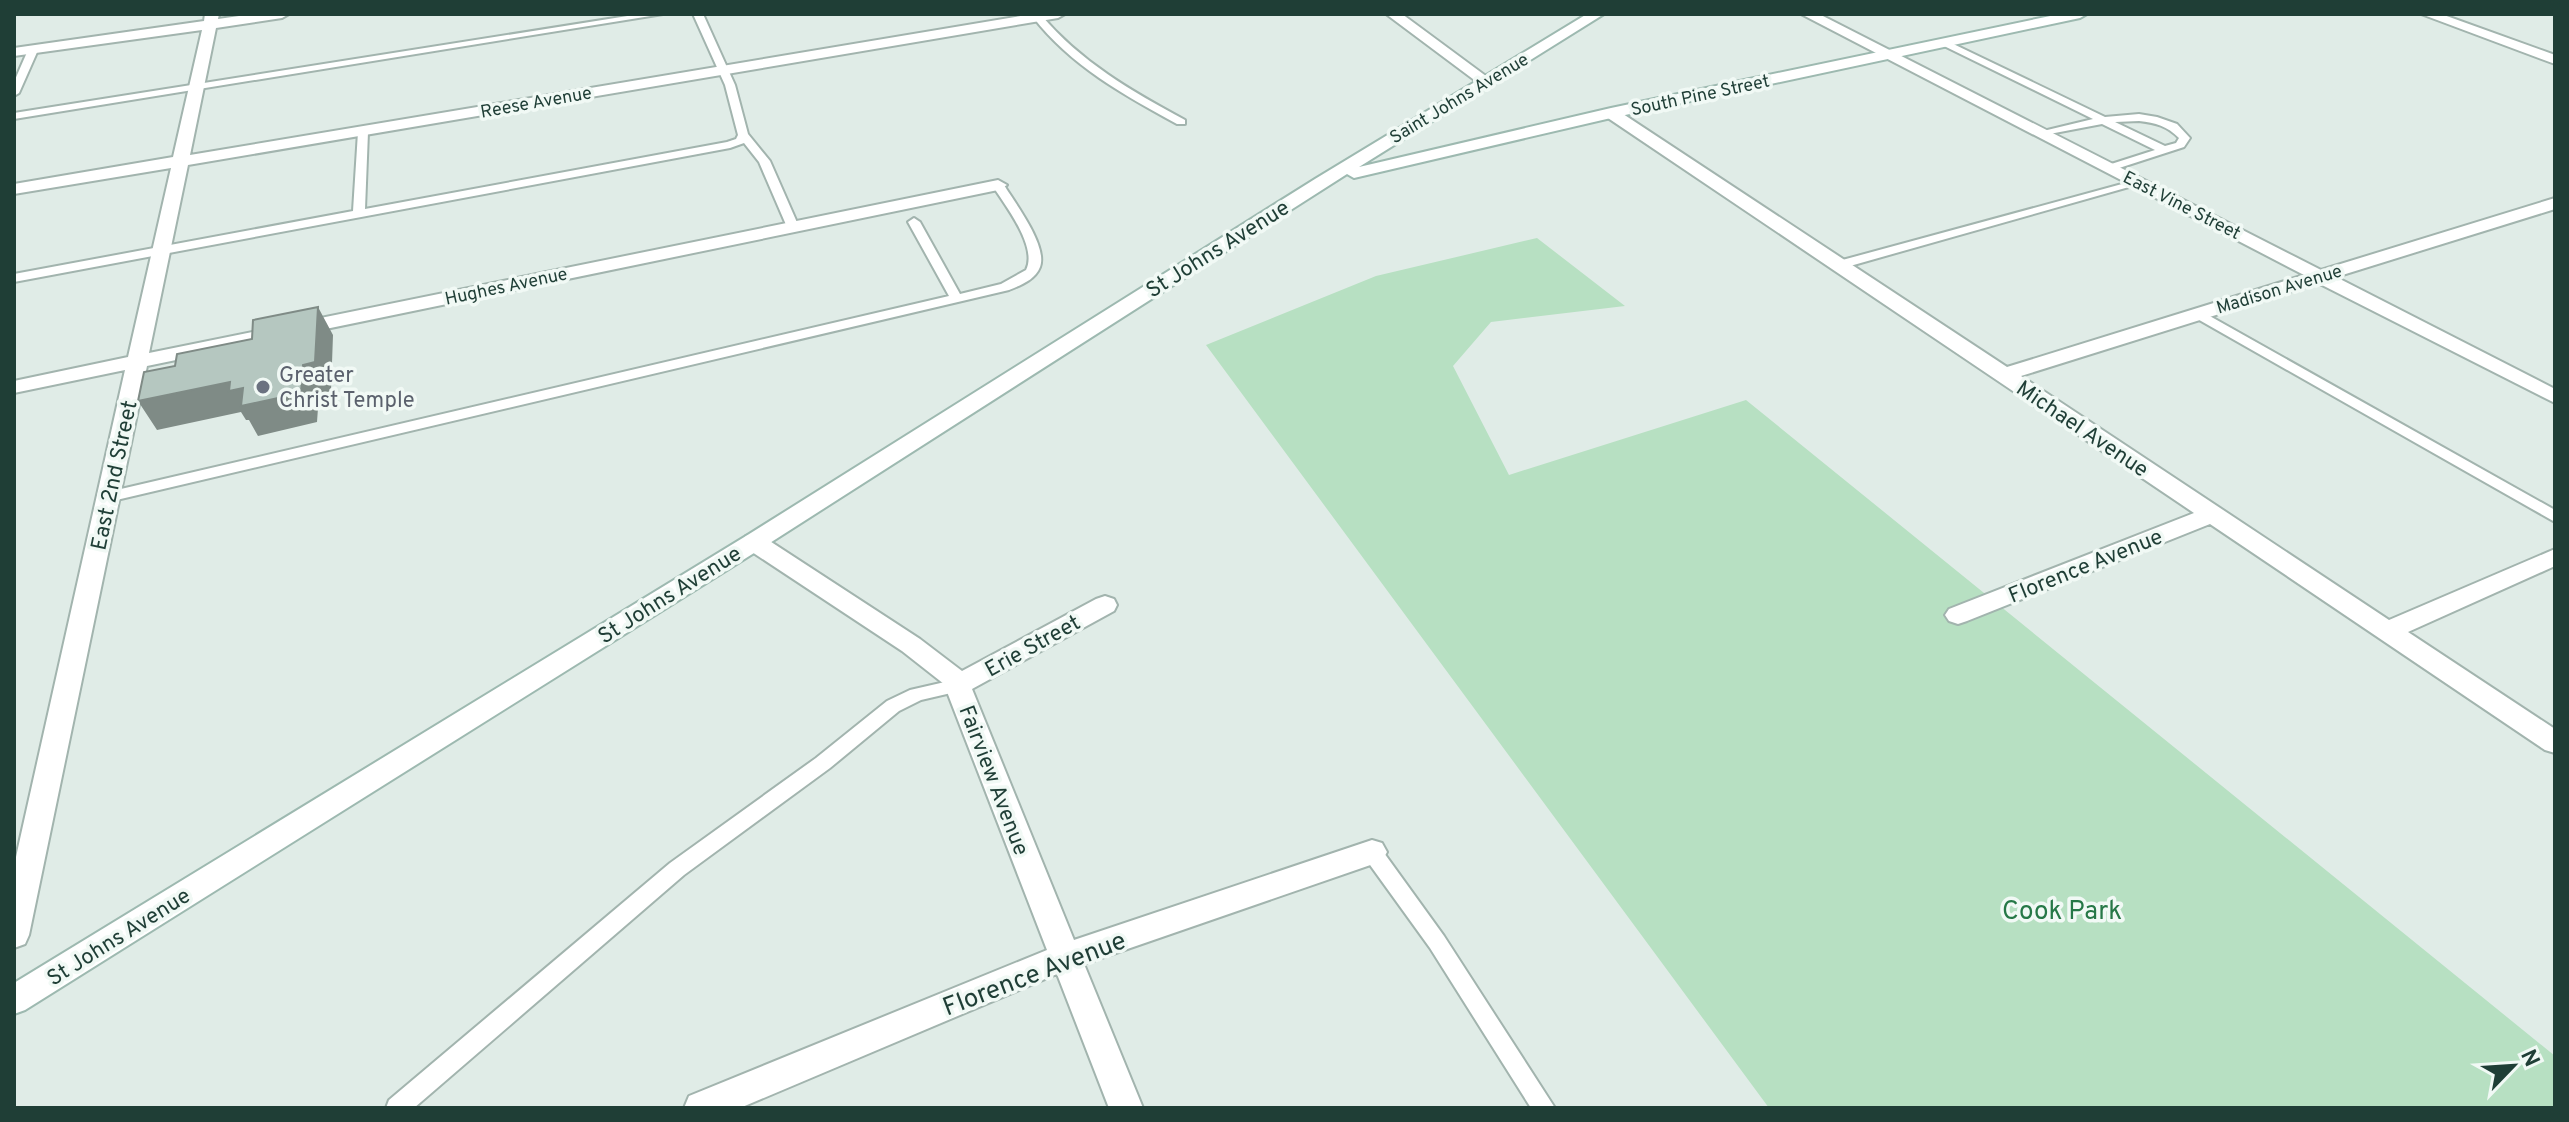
<svg xmlns="http://www.w3.org/2000/svg" width="2569" height="1122" font-family="Overpass,sans-serif">
	<style>
		.green { fill: #b7e0c2 }
		.lines { fill: none; stroke-linecap: round; stroke-linejoin: round }
		.lane-casing { stroke: #a2b4ae; stroke-width: 4 }
		.street-casing { stroke: #a2b4ae; stroke-width: 4 }
		.secondary-casing { stroke: #9db9b0; stroke-width: 4 }
		.lane { fill: #fff; fill-rule: evenodd }
		.street { fill: #fff; fill-rule: evenodd }
		.secondary { fill: #fff; fill-rule: evenodd }
		.shaded-wall { fill: #7f8b86 }
		.building { fill: #b5c7c0; stroke: #7f8b86; stroke-width: 2 }
		.worship-dot { fill: #6b7280; stroke: #f1f9f5; stroke-width: 3 }
		.labels { text-anchor: middle; stroke-width: 7; stroke-linejoin: round; paint-order: stroke }
		.far-street-label { font-size: 18px; fill: #1f3e36; stroke: #f1f9f5 }
		.street-label { font-size: 22px; fill: #1f3e36; stroke: #f1f9f5 }
		.worship-label { font-size: 22px; fill: #5b616d; stroke: #f1f9f5; text-anchor: start }
		.near-park-label { font-size: 26px; fill: #267847; stroke: #f1f9f5 }
		.near-street-label { font-size: 26px; fill: #1f3e36; stroke: #f1f9f5 }
	</style>
	<rect width="100%" height="100%" fill="#e0ece7"/>
	<path class="green" d="M 1537,238 L 1625,306 L 1491,322 L 1453,366 L 1509,475 L 1746,400 L 2555,1056 L 2555,1108 L 1769,1108 L 1206,345 L 1376,276 Z"/>
	<g class="lines">
		<defs>
			<path id="lane" d="M 640,14 L 663,14 L 14,119 L 14,113 Z
				M 693,14 L 703,14 L 735,85 L 748,134 L 770,161 L 799,227 L 797,230 L 793,231 L 787,227 L 759,162 L 744,143 L 730,148 L 14,282 L 14,274 L 353,211 L 358,132 L 363,129 L 368,132 L 365,209 L 727,142 L 736,139 L 738,135 L 725,85 Z
				M 1035,15 L 1041,15 C 1081,62 1131,91 1185,120 L 1185,124 L 1177,124 C 1124,95 1071,66 1033,17 Z
				M 1945,40 L 2105,117 L 2139,114 L 2157,117 L 2177,124 L 2190,138 L 2184,147 L 2113,170 L 2105,170 L 2105,166 L 2155,150 L 2102,124 L 2039,136 L 2039,132 L 2093,119 L 1942,45 L 1940,43 ZM 2139,121 C 2156,123 2167,126 2179,138 L 2176,143 L 2165,146 L 2115,122 Z
				M 33,47 L 38,50 L 19,93 L 14,96 L 14,82 L 28,50 Z
				M 2133,181 L 2143,183 L 1843,268 L 1835,268 L 1833,265 L 1835,262 Z
				M 994,183 L 1004,185 C 1015,203 1048,246 1040,267 C 1035,280 1021,285 1009,290 L 108,502 L 100,497 L 108,492 L 949,296 L 908,222 L 914,218 L 920,222 L 960,294 L 1001,284 L 1026,270 C 1038,247 1005,205 992,185 Z
				M 2199,310 L 2555,510 L 2555,522 L 2194,317 L 2194,311 Z
				M 958,679 L 964,680 L 967,685 L 964,690 L 921,700 L 899,711 L 830,768 L 684,875 L 414,1108 L 386,1108 L 389,1100 L 670,863 L 816,758 L 887,701 L 910,690 Z
				M 1372,844 L 1379,846 L 1444,936 L 1555,1108 L 1531,1108 L 1430,948 L 1365,858 L 1362,852 L 1365,846 Z"/>
			<path id="street" d="M 205,14 L 219,14 L 218,19 L 253,14 L 289,14 L 282,18 L 216,28 L 190,155 L 1033,14 L 1065,14 L 1058,18 L 188,165 L 149,353 L 998,180 L 1007,185 L 998,190 L 147,366 L 29,935 L 25,944 L 14,948 L 14,866 L 125,370 L 14,393 L 14,381 L 128,357 L 171,168 L 14,194 L 14,184 L 173,157 L 202,30 L 14,56 L 14,48 L 204,21 Z
				M 1386,14 L 1402,14 L 1494,82 L 1491,85 L 1481,85 Z
				M 1801,14 L 1819,14 L 2321,270 L 2555,198 L 2555,209 L 2336,277 L 2555,389 L 2555,403 L 2318,283 L 2021,376 L 2389,620 L 2555,549 L 2555,566 L 2408,632 L 2555,729 L 2555,753 L 2545,750 L 2210,524 L 1967,621 L 1958,624 L 1949,621 L 1945,615 L 1949,609 L 2194,513 L 1605,116 L 1605,110 L 1617,110 L 2007,367 L 2304,275 Z
				M 2421,14 L 2441,14 L 2555,55 L 2555,64 Z
				M 754,534 L 762,536 L 920,639 L 962,671 L 1096,599 L 1105,596 L 1114,599 L 1117,605 L 1114,611 L 972,689 L 1074,940 L 1372,840 L 1382,843 L 1387,852 L 1382,861 L 1084,964 L 1143,1108 L 1109,1108 L 1057,974 L 740,1108 L 684,1108 L 689,1096 L 1047,950 L 944,684 L 902,651 L 746,548 L 742,542 L 746,536 Z"/>
			<path id="secondary" d="M 1587,14 L 1604,14 L 1359,167 L 1611,108 L 2060,14 L 2087,14 L 2080,18 L 1611,118 L 1354,178 L 1347,174 L 762,548 L 25,1010 L 14,1014 L 14,983 L 746,536 L 1315,179 Z"/>
		</defs>
		<use href="#lane" class="lane-casing"/>
		<use href="#street" class="street-casing"/>
		<use href="#secondary" class="secondary-casing"/>
		<use href="#lane" class="lane"/>
		<use href="#street" class="street"/>
		<use href="#secondary" class="secondary"/>
	</g>
	<path class="shaded-wall" d="M 318,307 L 333,335 L 331,391 L 319,394 L 317,422 L 258,436 L 249,420 L 246,420 L 241,412 L 157,430 L 138,401 L 230,382 L 243,388 L 303,365 Z"/>
	<path class="building" d="M 318,307 L 315,362 L 303,365 L 301,393 L 241,406 L 243,388 L 229,391 L 230,382 L 138,401 L 144,372 L 175,366 L 177,354 L 252,339 L 253,320 Z"/>
	<circle class="worship-dot" cx="263" cy="387" r="8"/>
	<g class="labels">
		<g class="far-street-label">
			<text transform="translate(1700 95) rotate(-12)" y="6">South Pine Street</text>
			<text transform="translate(1459 98) rotate(-31)" y="6">Saint Johns Avenue</text>
			<text transform="translate(536 102) rotate(-10)" y="6">Reese Avenue</text>
			<text transform="translate(2182 205) rotate(27)" y="6">East Vine Street</text>
			<text transform="translate(506 286) rotate(-12)" y="6">Hughes Avenue</text>
			<text transform="translate(2279 289) rotate(-17)" y="6">Madison Avenue</text>
		</g>
		<g class="street-label">
			<text transform="translate(1217 248) rotate(-32)" y="8">St Johns Avenue</text>
			<text transform="translate(2083 428) rotate(34)" y="8">Michael Avenue</text>
			<text transform="translate(113 475) rotate(-78)" y="8">East 2nd Street</text>
			<text transform="translate(2085 565) rotate(-22)" y="8">Florence Avenue</text>
			<text transform="translate(669 594) rotate(-32)" y="8">St Johns Avenue</text>
			<text transform="translate(1032 645) rotate(-29)" y="8">Erie Street</text>
			<text transform="translate(995 780) rotate(69)" y="8">Fairview Avenue</text>
			<text transform="translate(118 936) rotate(-32)" y="8">St Johns Avenue</text>
		</g>
		<g class="worship-label">
			<text x="279" y="382">Greater<tspan x="279" dy="25">Christ Temple</tspan></text>
		</g>
		<g class="near-park-label">
			<text x="2062" y="919">Cook Park</text>
		</g>
		<g class="near-street-label">
			<text transform="translate(1034 973) rotate(-21)" y="9">Florence Avenue</text>
		</g>
	</g>
	<rect width="2569" height="1122" fill="none" stroke="#1f3e36" stroke-width="32"/>
	<g transform="translate(2513 1066) rotate(65)" stroke="#f1f9f5" stroke-width="6" paint-order="stroke">
	<path d="M0-6L14 30L0 20L-14 30Z" fill="#1f3e36"/>
	<text y="-12" font-size="22" font-weight="bold" text-anchor="middle" fill="#1f3e36">N</text>
	</g>
</svg>
